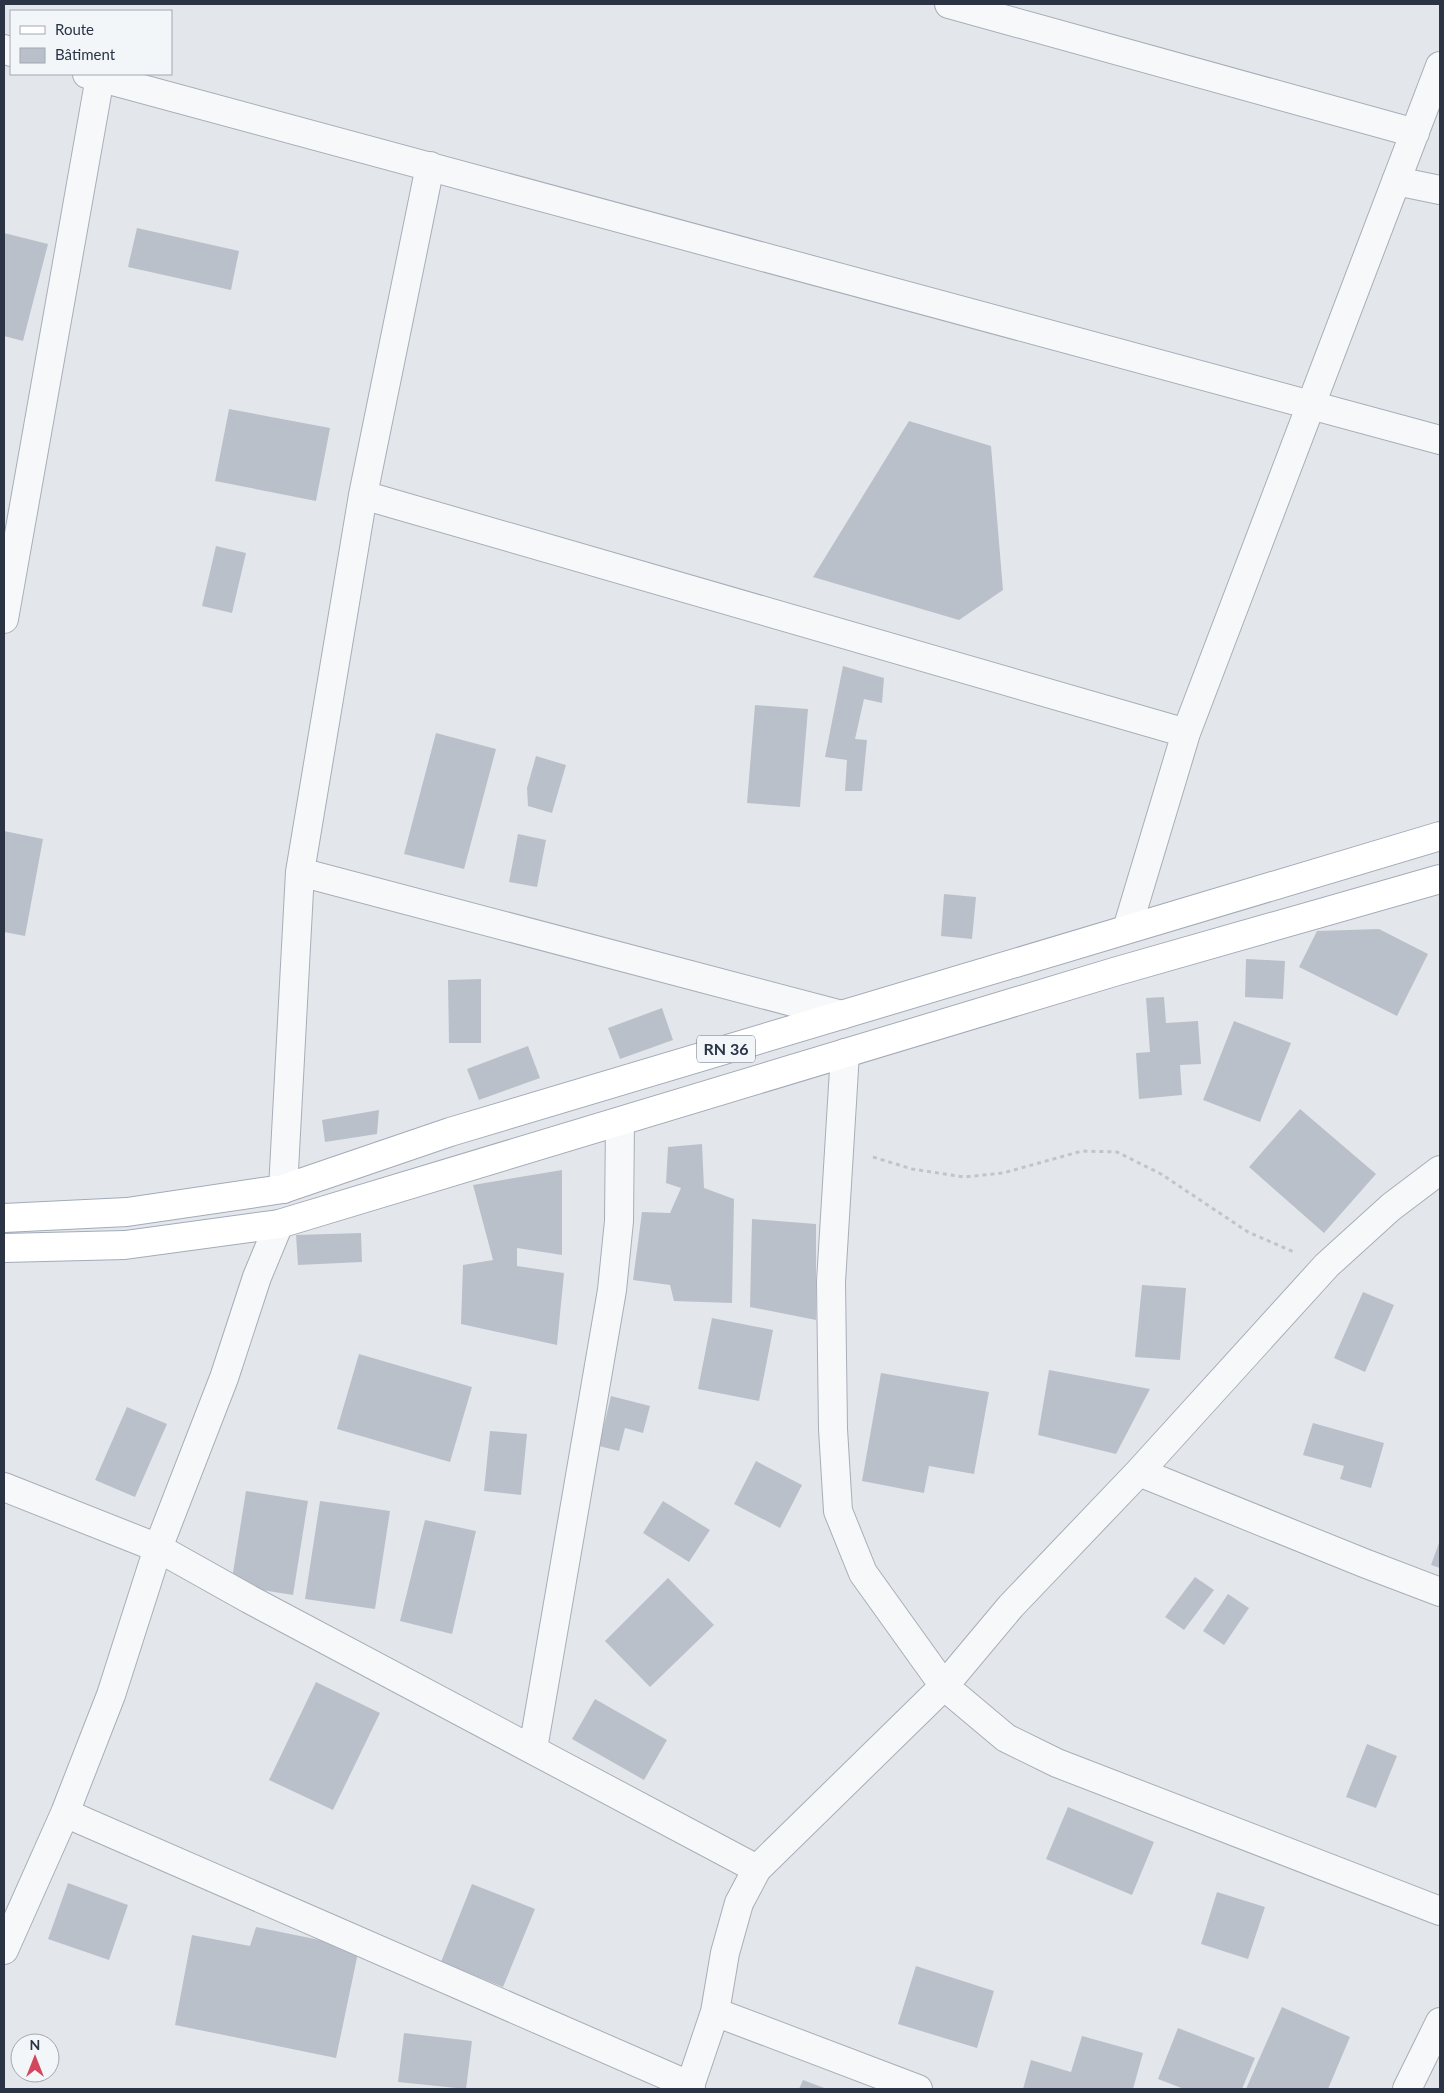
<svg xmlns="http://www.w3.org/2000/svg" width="1444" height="2093" font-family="Lato,sans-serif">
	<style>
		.building { fill: #bac0ca }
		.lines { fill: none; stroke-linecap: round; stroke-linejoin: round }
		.minor-casing { stroke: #a8aeb7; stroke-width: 30 }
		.major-casing { stroke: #a2abb8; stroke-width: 30 }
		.path { stroke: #c1c5cb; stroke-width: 3; stroke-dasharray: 4 4; stroke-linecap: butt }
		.minor { stroke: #f6f8fa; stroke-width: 28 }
		.major { stroke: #fff; stroke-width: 28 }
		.labels { text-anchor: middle; stroke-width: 4; stroke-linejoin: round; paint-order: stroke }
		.shield { fill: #f3f6f9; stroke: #666e7b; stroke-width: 1 }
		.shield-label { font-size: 16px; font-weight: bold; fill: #2a3445 }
	</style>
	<rect width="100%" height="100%" fill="#e3e7ec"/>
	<path class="building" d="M 137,228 L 239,251 L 231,290 L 128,267 Z
		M 4,233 L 48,244 L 23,341 L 4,336 Z
		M 229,409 L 330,428 L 316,501 L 215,481 Z
		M 909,421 L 991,446 L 1003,590 L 959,620 L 813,577 Z
		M 216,546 L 246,553 L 232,613 L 202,606 Z
		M 843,666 L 884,678 L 882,703 L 864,699 L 855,739 L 867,740 L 862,791 L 845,791 L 847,760 L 825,757 Z
		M 755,705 L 808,709 L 800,807 L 747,803 Z
		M 436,733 L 496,749 L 464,869 L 404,854 Z
		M 536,756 L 566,765 L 552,813 L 528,806 L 527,788 Z
		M 4,831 L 43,839 L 25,936 L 4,932 Z
		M 518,834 L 546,840 L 537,887 L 509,882 Z
		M 944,894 L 976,897 L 972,939 L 941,936 Z
		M 1379,929 L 1428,954 L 1397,1016 L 1299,967 L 1317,931 Z
		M 1246,959 L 1285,961 L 1283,999 L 1245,997 Z
		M 481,979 L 481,1043 L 449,1043 L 448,980 Z
		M 1164,997 L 1166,1023 L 1198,1021 L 1201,1064 L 1180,1065 L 1182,1095 L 1139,1099 L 1136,1053 L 1150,1052 L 1146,998 Z
		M 662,1008 L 673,1040 L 620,1059 L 608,1028 Z
		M 1234,1021 L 1291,1043 L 1260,1122 L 1203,1100 Z
		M 528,1046 L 540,1078 L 479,1100 L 467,1069 Z
		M 1300,1109 L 1376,1174 L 1324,1233 L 1249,1167 Z
		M 379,1110 L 377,1134 L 325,1142 L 322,1120 Z
		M 702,1144 L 704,1188 L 734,1199 L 732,1303 L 674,1301 L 670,1285 L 633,1280 L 642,1212 L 670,1213 L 681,1188 L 666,1183 L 668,1147 Z
		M 562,1170 L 562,1255 L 517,1248 L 517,1266 L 564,1273 L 557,1345 L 461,1324 L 463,1265 L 493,1260 L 473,1185 Z
		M 752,1219 L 816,1224 L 816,1320 L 750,1307 Z
		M 361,1233 L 362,1262 L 298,1265 L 296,1235 Z
		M 1142,1285 L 1186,1288 L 1180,1360 L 1135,1357 Z
		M 1363,1292 L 1394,1305 L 1365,1372 L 1334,1358 Z
		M 712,1318 L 773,1330 L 759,1401 L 698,1389 Z
		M 359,1354 L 472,1387 L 450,1462 L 337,1429 Z
		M 1049,1370 L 1150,1389 L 1116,1454 L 1038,1435 Z
		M 881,1373 L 989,1392 L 974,1474 L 929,1466 L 924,1493 L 862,1481 Z
		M 611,1396 L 650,1406 L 643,1433 L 625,1428 L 619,1451 L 599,1446 Z
		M 127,1407 L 167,1424 L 135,1497 L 95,1480 Z
		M 1313,1423 L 1384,1443 L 1371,1488 L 1340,1479 L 1344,1466 L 1303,1455 Z
		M 490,1431 L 527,1434 L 521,1495 L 484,1491 Z
		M 756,1461 L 802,1485 L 780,1528 L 734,1504 Z
		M 246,1491 L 308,1501 L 293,1595 L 231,1585 Z
		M 320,1501 L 390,1511 L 375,1609 L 305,1599 Z
		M 663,1501 L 710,1530 L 689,1562 L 643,1533 Z
		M 425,1520 L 476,1531 L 452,1634 L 400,1621 Z
		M 1440,1540 L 1440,1568 L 1431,1565 Z
		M 1195,1577 L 1214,1590 L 1184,1630 L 1165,1617 Z
		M 668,1578 L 714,1625 L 650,1687 L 605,1641 Z
		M 1228,1594 L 1249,1608 L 1224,1645 L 1203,1631 Z
		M 316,1682 L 380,1713 L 333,1810 L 269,1780 Z
		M 595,1699 L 667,1740 L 644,1780 L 572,1739 Z
		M 1367,1744 L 1397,1756 L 1376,1808 L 1346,1797 Z
		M 1068,1807 L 1154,1842 L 1132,1895 L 1046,1859 Z
		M 68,1883 L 128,1905 L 109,1960 L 48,1939 Z
		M 472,1884 L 535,1909 L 503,1987 L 441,1962 Z
		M 1217,1892 L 1265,1907 L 1248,1959 L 1201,1944 Z
		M 256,1927 L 359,1948 L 336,2058 L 175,2025 L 192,1935 L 250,1946 Z
		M 916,1966 L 994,1991 L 977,2048 L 898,2024 Z
		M 1282,2007 L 1350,2037 L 1328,2089 L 1246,2089 Z
		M 1178,2028 L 1255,2058 L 1242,2089 L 1184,2089 L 1158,2079 Z
		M 404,2033 L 472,2041 L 466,2089 L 398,2082 Z
		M 1082,2036 L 1143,2053 L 1133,2089 L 1023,2089 L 1031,2060 L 1071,2072 Z
		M 803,2080 L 827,2089 L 799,2089 Z"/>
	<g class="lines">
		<defs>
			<path id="minor" d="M 949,4 L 1415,133
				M 4,49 L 11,52
				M 87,74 L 1440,440
				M 1396,181 L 1440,190
				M 363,495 L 1186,733
				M 4,619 L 100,77
				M 300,872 L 842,1015
				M 1127,929 L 1186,733 L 1440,66
				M 845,1053 L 831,1282 L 833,1429 L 838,1511 L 863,1573 L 944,1686 L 1006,1738 L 1057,1763 L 1440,1911
				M 283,1189 L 300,872 L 363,495 L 430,166
				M 1139,1472 L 1364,1563 L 1440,1592
				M 4,1487 L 158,1548 L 249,1599 L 757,1869
				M 533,1749 L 612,1290 L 619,1221 L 620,1122
				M 65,1813 L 691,2086
				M 4,1950 L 65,1813 L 111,1695 L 158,1548 L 224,1378 L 257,1277 L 279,1224
				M 715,2012 L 918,2089
				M 689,2089 L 715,2012 L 725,1953 L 739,1903 L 757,1869 L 944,1686 L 1011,1606 L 1139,1472 L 1327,1265 L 1391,1207 L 1440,1170
				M 1407,2089 L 1440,2022"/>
			<path id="major" d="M 4,1218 L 127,1212 L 283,1189 L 450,1132 L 1440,836
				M 4,1248 L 125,1245 L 279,1224 L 1114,972 L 1440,879"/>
		</defs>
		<use href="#minor" class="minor-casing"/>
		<use href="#major" class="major-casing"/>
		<path class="path" d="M 873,1157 L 912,1169 L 964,1177 L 1003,1173 L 1082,1151 L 1117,1152 L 1161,1174 L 1248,1232 L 1294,1252"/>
		<use href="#minor" class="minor"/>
		<use href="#major" class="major"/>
	</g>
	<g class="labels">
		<rect class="shield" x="697" y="1035.5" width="58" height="27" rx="4"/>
		<g class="shield-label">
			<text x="726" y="1055">RN 36</text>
		</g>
	</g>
	<rect width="1444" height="2093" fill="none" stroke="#2a3445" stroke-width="10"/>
	<rect x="10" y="10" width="162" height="65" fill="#f3f6f9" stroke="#a3a8b1"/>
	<rect x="20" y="26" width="25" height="8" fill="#ffffff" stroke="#a3a8b1"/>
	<text x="55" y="35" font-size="15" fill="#2a3445">Route</text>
	<rect x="20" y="48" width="25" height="15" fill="#bac0ca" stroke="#a3a8b1"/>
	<text x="55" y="60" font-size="15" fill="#2a3445">Bâtiment</text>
	<g transform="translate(35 2058)"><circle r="24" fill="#f3f6f9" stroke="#a3a8b1"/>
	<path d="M0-4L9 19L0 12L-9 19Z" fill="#d2475e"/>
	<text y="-8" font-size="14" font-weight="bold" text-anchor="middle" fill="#2a3445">N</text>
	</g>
</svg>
